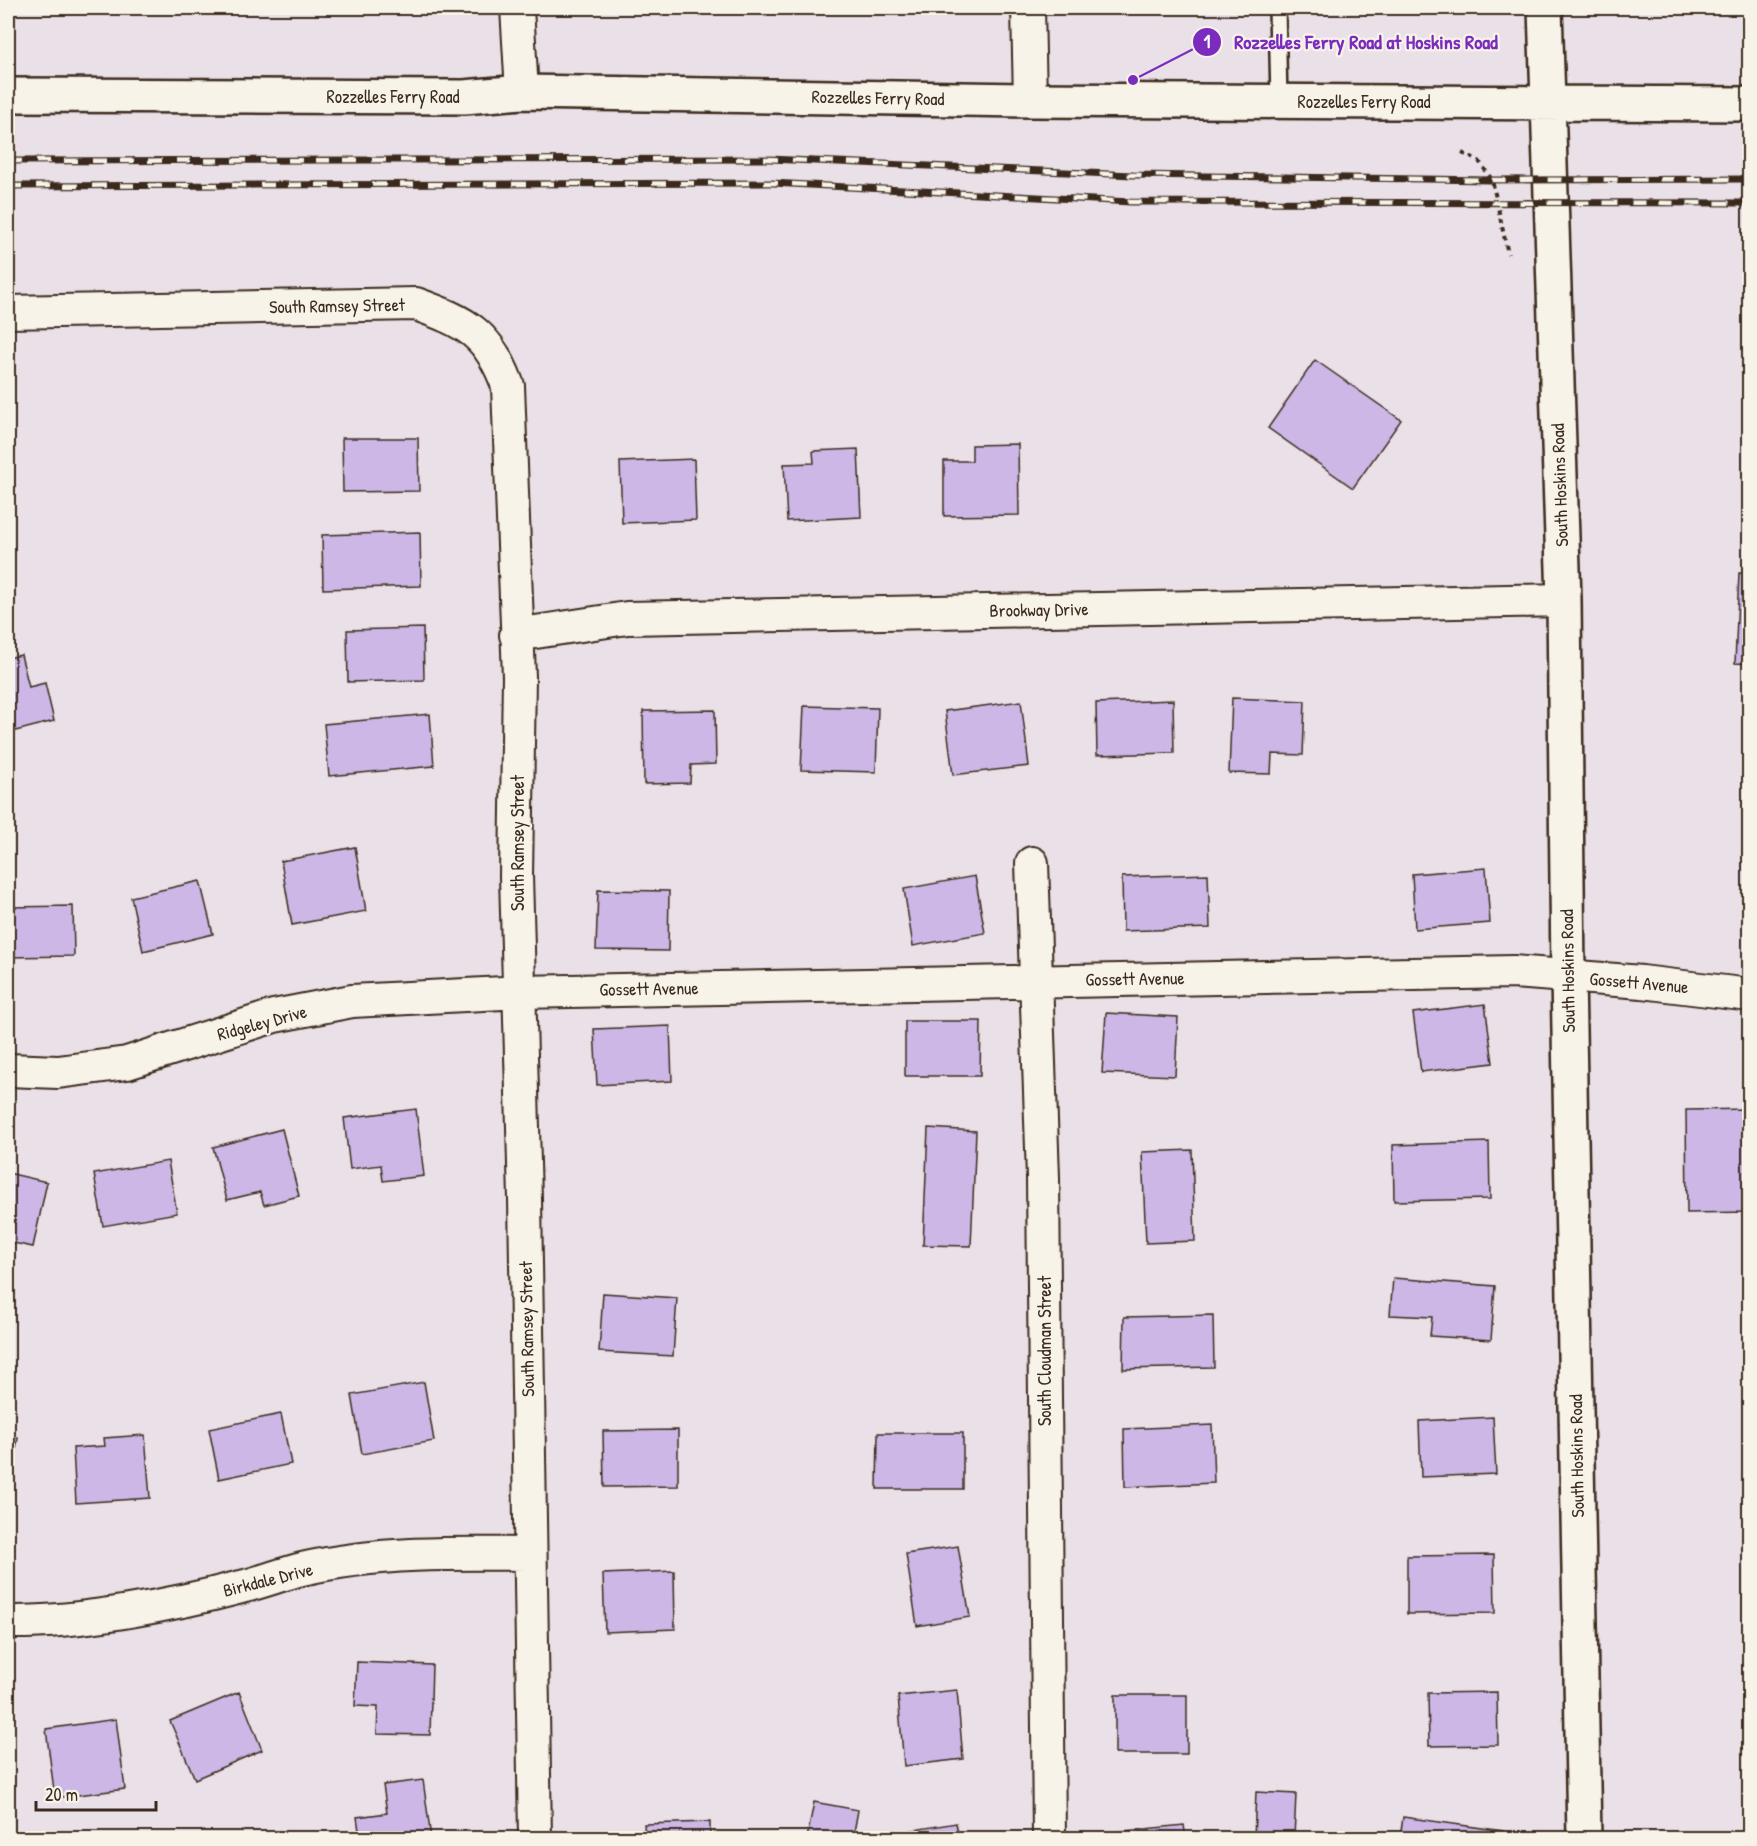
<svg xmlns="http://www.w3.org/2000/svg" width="1757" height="1846" font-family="'Patrick Hand',sans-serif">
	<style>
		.building { fill: #ccb7e7; stroke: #3b2a1e; stroke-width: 1.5 }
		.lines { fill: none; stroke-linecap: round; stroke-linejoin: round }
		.lane-casing { stroke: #3b2a1e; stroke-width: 20 }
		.street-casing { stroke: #3b2a1e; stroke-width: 36 }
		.secondary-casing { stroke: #3b2a1e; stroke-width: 38 }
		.path { stroke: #3b2a1e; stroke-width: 4; stroke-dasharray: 4.5 4.5; stroke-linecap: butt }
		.lane { stroke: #f7f3e8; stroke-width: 15 }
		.street { stroke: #f7f3e8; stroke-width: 32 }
		.secondary { stroke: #f7f3e8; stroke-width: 33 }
		.rail-casing { stroke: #3b2a1e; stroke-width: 7 }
		.rail { stroke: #f7f3e8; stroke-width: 4.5; stroke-dasharray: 14; stroke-linecap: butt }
		.labels { text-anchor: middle; stroke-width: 4.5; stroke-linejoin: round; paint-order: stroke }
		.street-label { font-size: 18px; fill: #3b2a1e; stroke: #f7f3e8 }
		.leader { fill: none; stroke: #7b2cbf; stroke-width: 2 }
		.callout-dot { fill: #7b2cbf; stroke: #f7f3e8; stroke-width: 2 }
		.mark-label { font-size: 18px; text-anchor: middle; font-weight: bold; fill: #fff }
		.callout-label { font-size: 20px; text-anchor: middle; font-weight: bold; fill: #7b2cbf; stroke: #f7f3e8; stroke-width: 4.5; stroke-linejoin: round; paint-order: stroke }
	</style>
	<rect width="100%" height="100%" fill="#eae1e8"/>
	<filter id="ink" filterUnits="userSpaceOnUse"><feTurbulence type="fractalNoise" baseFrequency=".0167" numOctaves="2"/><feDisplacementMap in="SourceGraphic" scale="12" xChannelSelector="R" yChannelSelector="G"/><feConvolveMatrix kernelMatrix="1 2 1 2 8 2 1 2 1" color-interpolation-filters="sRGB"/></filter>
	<g filter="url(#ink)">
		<path class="building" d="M 1315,360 L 1401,420 L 1353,488 L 1268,428 Z
			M 342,438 L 418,438 L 419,491 L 343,492 Z
			M 1018,444 L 1019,515 L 944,516 L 944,461 L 972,461 L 972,445 Z
			M 858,449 L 861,517 L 787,521 L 784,464 L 814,463 L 813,451 Z
			M 694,459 L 696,520 L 622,523 L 620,462 Z
			M 420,532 L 421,586 L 323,589 L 322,535 Z
			M 1739,573 L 1750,574 L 1750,664 L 1735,663 Z
			M 423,628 L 424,680 L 348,682 L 347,630 Z
			M 21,655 L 29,687 L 45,683 L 54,721 L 8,733 L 8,658 Z
			M 1232,698 L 1305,701 L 1303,755 L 1272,754 L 1271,774 L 1229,773 Z
			M 1173,700 L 1174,753 L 1097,755 L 1096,703 Z
			M 1021,701 L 1029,766 L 953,775 L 945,711 Z
			M 804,706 L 878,708 L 876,772 L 801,770 Z
			M 715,710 L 716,764 L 691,765 L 690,783 L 644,784 L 643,711 Z
			M 430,714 L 434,766 L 329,776 L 324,724 Z
			M 355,847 L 366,911 L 292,925 L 281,861 Z
			M 1486,868 L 1490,923 L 1415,929 L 1412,874 Z
			M 1208,874 L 1210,928 L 1123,931 L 1122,877 Z
			M 975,876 L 985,933 L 913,946 L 904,889 Z
			M 200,881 L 213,934 L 143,951 L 131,897 Z
			M 598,890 L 669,891 L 668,951 L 596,950 Z
			M 73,906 L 74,956 L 8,957 L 8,907 Z
			M 1485,1004 L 1493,1063 L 1421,1072 L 1413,1013 Z
			M 1106,1013 L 1178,1017 L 1175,1076 L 1102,1073 Z
			M 905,1021 L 981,1021 L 980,1076 L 905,1076 Z
			M 670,1026 L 672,1081 L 597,1085 L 594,1029 Z
			M 416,1109 L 424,1176 L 383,1181 L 381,1165 L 350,1169 L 344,1118 Z
			M 1750,1109 L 1750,1212 L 1687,1213 L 1686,1110 Z
			M 928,1128 L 976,1131 L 971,1246 L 923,1245 Z
			M 282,1129 L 299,1196 L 264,1205 L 260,1192 L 227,1200 L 213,1147 Z
			M 1489,1142 L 1490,1199 L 1394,1201 L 1393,1145 Z
			M 1192,1150 L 1195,1241 L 1146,1243 L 1142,1152 Z
			M 168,1161 L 177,1213 L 103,1226 L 94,1174 Z
			M 8,1173 L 47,1182 L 33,1247 L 8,1242 Z
			M 1393,1278 L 1495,1286 L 1491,1340 L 1430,1336 L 1432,1317 L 1390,1315 Z
			M 603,1293 L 677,1298 L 673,1356 L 599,1352 Z
			M 1213,1315 L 1214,1367 L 1123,1369 L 1124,1317 Z
			M 424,1382 L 434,1441 L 362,1454 L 352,1395 Z
			M 281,1414 L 291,1464 L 219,1479 L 209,1429 Z
			M 1493,1417 L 1496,1474 L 1421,1477 L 1419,1421 Z
			M 1212,1425 L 1214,1483 L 1125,1487 L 1124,1429 Z
			M 678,1430 L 678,1486 L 604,1487 L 603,1431 Z
			M 878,1433 L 963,1433 L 963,1489 L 877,1489 Z
			M 145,1435 L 150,1498 L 76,1503 L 73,1448 L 105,1446 L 104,1438 Z
			M 8,1436 L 18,1438 L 8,1495 Z
			M 958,1546 L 970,1617 L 917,1626 L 906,1554 Z
			M 1494,1555 L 1495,1613 L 1407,1614 L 1407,1556 Z
			M 674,1571 L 675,1629 L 605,1632 L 603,1574 Z
			M 357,1662 L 432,1665 L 430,1735 L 377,1734 L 378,1707 L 355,1706 Z
			M 957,1690 L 963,1759 L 904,1766 L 898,1696 Z
			M 239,1692 L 262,1750 L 195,1779 L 170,1721 Z
			M 1497,1692 L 1498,1745 L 1429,1746 L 1428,1693 Z
			M 1115,1695 L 1187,1695 L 1187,1754 L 1115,1754 Z
			M 116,1719 L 125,1789 L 55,1798 L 46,1729 Z
			M 423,1780 L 431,1838 L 360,1838 L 357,1817 L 387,1813 L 383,1785 Z
			M 1256,1792 L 1296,1794 L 1294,1838 L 1254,1838 Z
			M 814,1802 L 858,1810 L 853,1838 L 807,1838 Z
			M 1403,1817 L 1503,1831 L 1502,1838 L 1400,1838 Z
			M 710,1822 L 710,1838 L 645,1838 L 644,1824 Z
			M 956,1823 L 959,1838 L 902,1838 L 901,1832 Z
			M 1184,1825 L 1186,1838 L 1115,1838 L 1115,1832 Z"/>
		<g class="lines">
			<defs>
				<path id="lane" d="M 1277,8 L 1279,101"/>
				<path id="street" d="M 517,8 L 522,92
					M 1028,8 L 1030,100
					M 8,312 L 416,304 C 466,322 489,333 508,386 L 519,677 L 516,876 L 525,1199 L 535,1838
					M 516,635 L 627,618 L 1564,600
					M 1032,863 L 1043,1177 L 1049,1838
					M 8,1070 L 58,1072 L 127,1063 L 274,1016 L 352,1001 L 520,992 L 1513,972 L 1642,982 L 1750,995
					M 8,1622 C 78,1623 173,1605 241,1587 C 262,1582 282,1574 302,1569 C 376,1552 454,1553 529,1554"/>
				<path id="secondary" d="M 1545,8 L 1564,600 L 1568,976 L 1584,1838
					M 8,95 L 464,97 L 522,92 L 1030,100 L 1750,104"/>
			</defs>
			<use href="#lane" class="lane-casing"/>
			<use href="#street" class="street-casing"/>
			<use href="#secondary" class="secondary-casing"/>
			<path class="path" d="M 1462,153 L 1479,161 L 1492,180 L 1508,254"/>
			<use href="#lane" class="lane"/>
			<use href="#street" class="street"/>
			<use href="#secondary" class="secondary"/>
			<defs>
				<path id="rail" d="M 8,161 L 769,159 L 1133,175 L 1492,180 L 1750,179
					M 8,186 L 772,183 L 1131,202 L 1750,203"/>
			</defs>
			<use href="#rail" class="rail-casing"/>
			<use href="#rail" class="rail"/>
		</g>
	</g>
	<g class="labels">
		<g class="street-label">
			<text x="393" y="103">Rozzelles Ferry Road</text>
			<text transform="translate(878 98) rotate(1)" y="6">Rozzelles Ferry Road</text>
			<text x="1364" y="108">Rozzelles Ferry Road</text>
			<text transform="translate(337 306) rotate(-1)" y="6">South Ramsey Street</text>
			<text transform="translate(1560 485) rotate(-92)" y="6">South Hoskins Road</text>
			<text transform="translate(1039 610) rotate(-1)" y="6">Brookway Drive</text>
			<text transform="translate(518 843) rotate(-90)" y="6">South Ramsey Street</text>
			<text transform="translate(1568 971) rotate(-91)" y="6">South Hoskins Road</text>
			<text transform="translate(1135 979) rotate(-1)" y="6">Gossett Avenue</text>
			<text transform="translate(1639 983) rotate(5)" y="6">Gossett Avenue</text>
			<text transform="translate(649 989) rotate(-1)" y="6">Gossett Avenue</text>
			<text transform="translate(262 1023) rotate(-15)" y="6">Ridgeley Drive</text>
			<text transform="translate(527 1329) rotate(-91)" y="6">South Ramsey Street</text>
			<text transform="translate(1045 1351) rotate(-90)" y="6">South Cloudman Street</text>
			<text transform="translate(1577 1456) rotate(-91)" y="6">South Hoskins Road</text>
			<text transform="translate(268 1580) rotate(-14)" y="6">Birkdale Drive</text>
		</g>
	</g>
	<path class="leader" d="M1133 80L1207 42"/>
	<g class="callout-dot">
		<circle cx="1133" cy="80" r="6"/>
		<circle cx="1207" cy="42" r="15"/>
	</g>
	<g class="mark-label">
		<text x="1207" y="48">1</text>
	</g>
	<g class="callout-label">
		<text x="1366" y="49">Rozzelles Ferry Road at Hoskins Road</text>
	</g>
	<rect width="1757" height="1846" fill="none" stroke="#f7f3e8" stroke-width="30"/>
	<rect x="15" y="15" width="1727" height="1816" fill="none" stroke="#3b2a1e" stroke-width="2" filter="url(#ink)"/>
	<path d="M36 1801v9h120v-9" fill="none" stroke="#3b2a1e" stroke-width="3"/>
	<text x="45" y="1801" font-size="18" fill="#3b2a1e" stroke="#f7f3e8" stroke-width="4.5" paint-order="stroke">20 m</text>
</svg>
